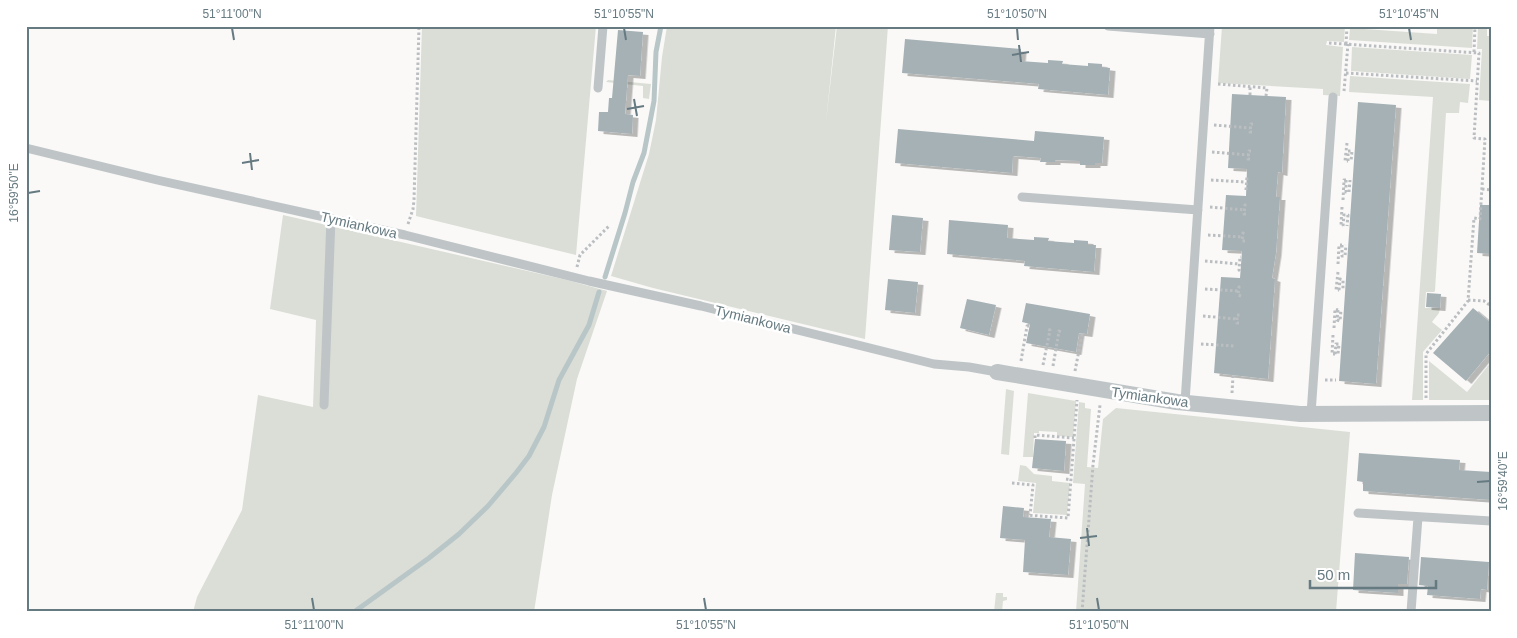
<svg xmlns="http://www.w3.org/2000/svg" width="1517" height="638" font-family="Arial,sans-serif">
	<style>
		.green { fill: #dbded7 }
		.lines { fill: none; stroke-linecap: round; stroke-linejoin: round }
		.stream { stroke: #b8c6c8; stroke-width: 5 }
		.building { fill: #a6b1b5; filter: url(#shadow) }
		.path { stroke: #babec0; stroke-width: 3; stroke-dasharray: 2.5 2.5; stroke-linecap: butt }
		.lane { stroke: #bfc5c7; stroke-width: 9 }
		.street { stroke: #bfc5c7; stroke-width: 16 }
		.ticks { fill: none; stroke: #667a81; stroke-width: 2 }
		.labels { text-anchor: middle; stroke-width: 5; stroke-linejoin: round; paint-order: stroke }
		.street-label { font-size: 14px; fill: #667a81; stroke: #fff }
		.neatline { fill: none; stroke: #667a81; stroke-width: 2 }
		.ticks-label { font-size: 12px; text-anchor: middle; fill: #667a81 }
	</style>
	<defs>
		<filter id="shadow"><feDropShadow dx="5.5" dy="3" stdDeviation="0" flood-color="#0004"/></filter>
	</defs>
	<rect width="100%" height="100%" fill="#faf9f8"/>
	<path class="green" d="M 422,26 L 596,26 L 576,255 L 416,216 Z
		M 667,26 L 836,26 L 826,121 L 837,26 L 888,26 L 865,339 L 653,288 L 611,276 L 649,154 L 656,120 L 662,57 Z
		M 1222,26 L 1345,26 L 1344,42 L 1327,41 L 1326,45 L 1343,47 L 1340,96 L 1323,95 L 1323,89 L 1218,83 Z
		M 1437,26 L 1473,26 L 1472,48 L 1349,40 L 1350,28 L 1437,34 Z
		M 1478,26 L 1487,26 L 1487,36 L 1491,36 L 1491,101 L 1479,100 L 1482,49 L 1477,49 Z
		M 1352,47 L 1472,55 L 1470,79 L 1351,71 Z
		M 1350,76 L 1470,84 L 1468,103 L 1460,102 L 1459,113 L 1446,113 L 1435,291 L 1434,292 L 1426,292 L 1425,308 L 1440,308 L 1439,313 L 1432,322 L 1442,330 L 1423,352 L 1423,400 L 1412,400 L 1433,97 L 1349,92 Z
		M 608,80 L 651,84 L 649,99 L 643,98 L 643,86 L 606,82 Z
		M 283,215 L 567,280 L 607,291 L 577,379 L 552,495 L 534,612 L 193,612 L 197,597 L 242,510 L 258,395 L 313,407 L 316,320 L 270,309 Z
		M 1429,361 L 1467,392 L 1491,362 L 1491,400 L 1429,400 Z
		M 1006,389 L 1014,391 L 1009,455 L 1001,454 Z
		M 1028,393 L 1076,401 L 1073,437 L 1057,436 L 1057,432 L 1039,431 L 1039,433 L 1034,433 L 1033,457 L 1023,457 Z
		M 1079,402 L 1085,403 L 1085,408 L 1091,409 L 1087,467 L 1098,468 L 1103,419 L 1116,408 L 1350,432 L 1336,612 L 1076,612 L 1085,484 L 1073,483 Z
		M 1020,465 L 1026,466 L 1034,474 L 1052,476 L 1052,481 L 1070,483 L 1067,515 L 1033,513 L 1036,483 L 1018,481 Z
		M 996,593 L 1003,593 L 1003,597 L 1007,597 L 1007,600 L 1003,601 L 1002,612 L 994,612 Z"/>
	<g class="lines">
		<path class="stream" d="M 605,277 L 625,213 L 633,182 L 644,153 L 654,101 L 656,52 L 661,26
			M 354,612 L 429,558 L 459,534 L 488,506 L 516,473 L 529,456 L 544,427 L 559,380 L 589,325 L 599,292"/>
	</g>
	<path class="building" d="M 618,30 L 643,32 L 640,76 L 628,75 L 625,114 L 633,115 L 632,134 L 598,131 L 599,112 L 608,112 L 609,98 L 612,98 Z
		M 905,39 L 1021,49 L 1020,61 L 1048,63 L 1048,60 L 1063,61 L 1062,64 L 1088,66 L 1088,63 L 1102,64 L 1102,67 L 1110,68 L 1108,95 L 1038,89 L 1039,84 L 902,73 Z
		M 1232,94 L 1286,97 L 1282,173 L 1278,172 L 1276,197 L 1280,197 L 1276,253 L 1272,278 L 1275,279 L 1268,379 L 1214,373 L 1221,277 L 1240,278 L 1242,251 L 1222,250 L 1226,195 L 1246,196 L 1247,169 L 1228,168 Z
		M 1358,102 L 1396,105 L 1376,384 L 1339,381 Z
		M 898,129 L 1034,141 L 1035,131 L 1104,137 L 1102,163 L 1095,163 L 1095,165 L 1080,165 L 1080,161 L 1055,160 L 1055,162 L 1040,162 L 1041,158 L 1013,156 L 1012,173 L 895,163 Z
		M 1480,205 L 1491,205 L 1491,254 L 1477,253 Z
		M 892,215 L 923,218 L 920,252 L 889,250 Z
		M 949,220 L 1008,225 L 1007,238 L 1034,240 L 1034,237 L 1049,238 L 1048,241 L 1074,243 L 1074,240 L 1088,241 L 1088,245 L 1096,245 L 1094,272 L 1024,266 L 1025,261 L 947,254 Z
		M 888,279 L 918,282 L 915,313 L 885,310 Z
		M 1427,293 L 1441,294 L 1440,308 L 1426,307 Z
		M 967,299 L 996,305 L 989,335 L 960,328 Z
		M 1026,303 L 1090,314 L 1087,334 L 1079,333 L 1076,352 L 1026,343 L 1030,324 L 1022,322 Z
		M 1473,308 L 1491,323 L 1491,351 L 1466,381 L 1433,353 Z
		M 1035,439 L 1066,441 L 1064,471 L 1032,468 Z
		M 1359,453 L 1460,460 L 1459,470 L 1491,472 L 1491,500 L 1363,491 L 1363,482 L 1357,481 Z
		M 1003,506 L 1024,508 L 1023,517 L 1051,519 L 1049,537 L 1071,539 L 1068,575 L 1023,572 L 1025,540 L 1000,538 Z
		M 1355,553 L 1409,557 L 1407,584 L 1398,584 L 1398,593 L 1353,590 Z
		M 1421,557 L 1489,562 L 1487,590 L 1481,589 L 1480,599 L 1427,595 L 1428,586 L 1419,585 Z"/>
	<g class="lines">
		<path class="path" d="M 1329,43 L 1479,53 L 1474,138 L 1485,139 L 1480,219 L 1474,218 L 1468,301 L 1426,354 L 1426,398
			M 1346,44 L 1347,26
			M 1474,52 L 1475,26
			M 1346,73 L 1477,81
			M 1218,84 L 1267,88 L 1266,96
			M 1344,91 L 1348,44
			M 1250,95 L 1250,87
			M 1214,125 L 1250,128
			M 1252,132 L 1250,132 L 1251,124 L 1253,124
			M 1347,143 L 1345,161 L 1348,161
			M 1212,152 L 1249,155
			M 1250,159 L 1248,159 L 1249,151 L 1251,151
			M 1348,161 L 1348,151 L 1352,151 L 1351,161
			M 1211,180 L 1245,182
			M 1346,180 L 1346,192 L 1349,192 L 1350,180
			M 1482,189 L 1491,190
			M 1246,190 L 1247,176
			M 1343,200 L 1344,180 L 1346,180
			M 1210,207 L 1245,210
			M 1342,207 L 1341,225 L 1343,226
			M 1246,214 L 1244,214 L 1245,205 L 1247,205
			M 408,224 L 413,209 L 414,200 L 419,26
			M 1343,226 L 1344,215 L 1348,215 L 1347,226
			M 1208,235 L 1243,237
			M 1245,241 L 1242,241 L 1243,233 L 1245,234
			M 1342,245 L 1342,256 L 1345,256 L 1346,245
			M 1205,261 L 1239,264
			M 1338,264 L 1339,245 L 1342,245
			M 577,267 L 580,255 L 610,225
			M 1240,271 L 1239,270 L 1240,257 L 1241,257
			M 1338,272 L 1336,290 L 1339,290
			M 1205,289 L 1239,291
			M 1339,290 L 1340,279 L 1343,280 L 1343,290
			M 1241,296 L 1238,295 L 1239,287 L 1242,288
			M 1468,300 L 1484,301 L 1491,306
			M 1338,310 L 1337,320 L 1340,321 L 1341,310
			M 1203,316 L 1237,319
			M 1239,323 L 1237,323 L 1237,315 L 1240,315
			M 1334,328 L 1335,309 L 1338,310
			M 1333,335 L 1332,354 L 1335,354
			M 1201,344 L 1235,346
			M 1335,354 L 1336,344 L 1339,344 L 1338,354
			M 1021,361 L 1027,326 L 1029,326
			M 1043,365 L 1050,330 L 1047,329
			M 1053,366 L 1059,331 L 1061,332
			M 1075,371 L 1082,335 L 1079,335
			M 1325,380 L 1336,380
			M 1232,393 L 1233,376
			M 1035,438 L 1035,435 L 1074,438
			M 1066,479 L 1071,480
			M 1012,483 L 1033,485 L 1030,515
			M 1025,515 L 1068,518 L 1077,400
			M 1082,612 L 1093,465 L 1100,405"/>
		<path class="lane" d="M 1108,26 L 1210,34
			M 598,88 L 603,26
			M 26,148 L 157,180 L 405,235 L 589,281 L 701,306 L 934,364 L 969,367 L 997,372
			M 1022,197 L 1198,210
			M 1185,402 L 1210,26
			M 324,405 L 331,218
			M 1311,414 L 1333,97
			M 1358,513 L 1491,521
			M 1411,612 L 1418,517"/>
		<path class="street" d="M 997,372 L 1177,402 L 1300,414 L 1491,413"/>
	</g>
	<path class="ticks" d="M 232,28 L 234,40M 624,28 L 626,40M 1017,28 L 1018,40M 1409,28 L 1411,40M 1019,45 L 1021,62M 1012,55 L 1029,52M 634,99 L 637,116M 627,109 L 644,106M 250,153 L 252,170M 242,163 L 259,160M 28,193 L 40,191M 1477,482 L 1490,481M 1087,528 L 1089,546M 1080,538 L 1097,536M 312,598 L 314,610M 704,598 L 706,610M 1097,598 L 1099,610"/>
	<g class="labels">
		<g class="street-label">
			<text transform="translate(359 225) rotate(13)" y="5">Tymiankowa</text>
			<text transform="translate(753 319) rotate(14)" y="5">Tymiankowa</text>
			<text transform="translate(1150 397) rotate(8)" y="5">Tymiankowa</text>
		</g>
	</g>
	<rect width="1517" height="638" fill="none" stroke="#ffffff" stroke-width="55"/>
	<path d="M1310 580v8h126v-8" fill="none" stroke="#667a81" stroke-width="2.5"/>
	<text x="1317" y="580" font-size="15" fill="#667a81" stroke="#ffffff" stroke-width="4" paint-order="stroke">50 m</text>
	<rect x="28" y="28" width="1462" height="582" class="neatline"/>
	<g class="ticks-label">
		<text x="232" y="18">51°11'00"N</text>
		<text x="624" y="18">51°10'55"N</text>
		<text x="1017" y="18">51°10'50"N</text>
		<text x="1409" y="18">51°10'45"N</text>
		<text transform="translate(14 193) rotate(-90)" y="4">16°59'50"E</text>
		<text transform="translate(1503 481) rotate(-90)" y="4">16°59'40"E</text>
		<text x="314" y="629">51°11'00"N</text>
		<text x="706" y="629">51°10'55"N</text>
		<text x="1099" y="629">51°10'50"N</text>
	</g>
</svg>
